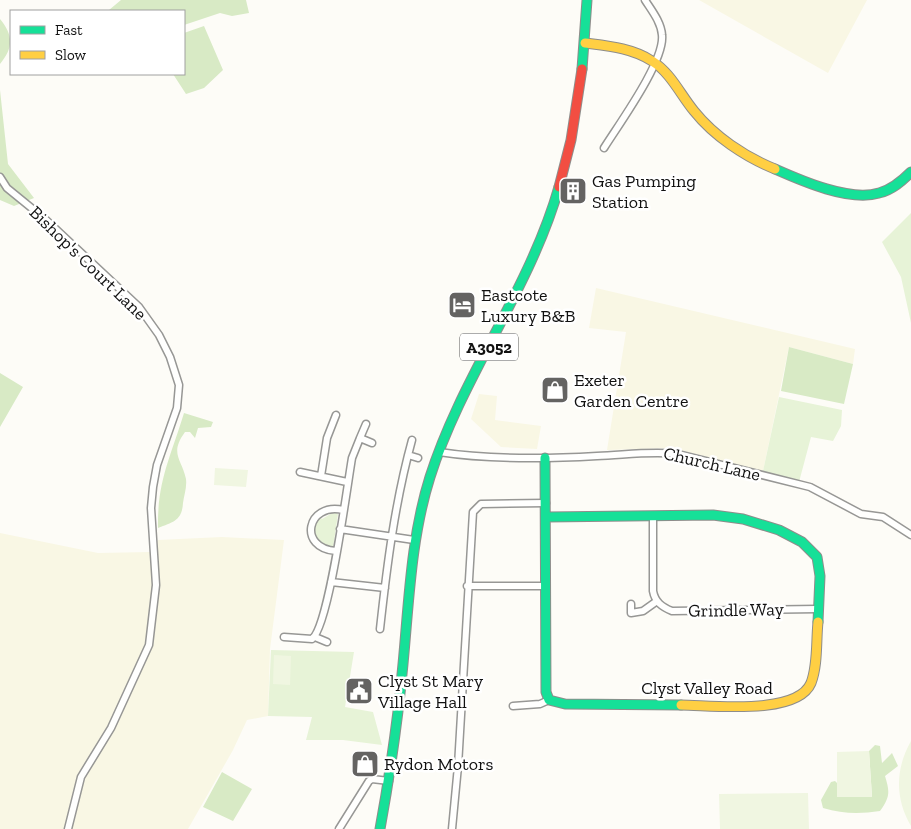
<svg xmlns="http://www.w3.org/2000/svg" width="911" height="829" font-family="'Zilla Slab',serif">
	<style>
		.farmland { fill: #f9f7e4 }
		.green { fill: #e7f3d7 }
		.forest { fill: #d8eac5 }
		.pitch { fill: #f0f6e1 }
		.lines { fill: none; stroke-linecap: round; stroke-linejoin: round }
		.street-casing { stroke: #979795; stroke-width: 9 }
		.fast-casing { stroke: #8e8d8b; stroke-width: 11 }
		.slow-casing { stroke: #8e8d8b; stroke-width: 11 }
		.jam-casing { stroke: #8e8d8b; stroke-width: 11 }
		.street { stroke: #fffffe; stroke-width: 6 }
		.fast { stroke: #16e098; stroke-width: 9 }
		.slow { stroke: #ffcf43; stroke-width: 9 }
		.jam { stroke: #f24e42; stroke-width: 9 }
		.labels { text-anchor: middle; stroke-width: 5; stroke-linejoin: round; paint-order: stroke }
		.shield { fill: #fff; stroke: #585858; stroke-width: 1 }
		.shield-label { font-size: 16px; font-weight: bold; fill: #111 }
		.poi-label { font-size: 18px; fill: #111; stroke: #fff; text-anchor: start }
		.street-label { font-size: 18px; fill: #111; stroke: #fff }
	</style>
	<rect width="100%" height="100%" fill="#fdfcf7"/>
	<path class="farmland" d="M 699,0 L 867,0 L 828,73 Z
		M 596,288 L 855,349 L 853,364 L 789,347 L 763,471 L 672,448 L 607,450 L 626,332 L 589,328 Z
		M 479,394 L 497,396 L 495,420 L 541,426 L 537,449 L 501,447 L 471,419 Z
		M 0,533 L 98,553 L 150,552 L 158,540 L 222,537 L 284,540 L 270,649 L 268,716 L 247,720 L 233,750 L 188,829 L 0,829 Z"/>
	<path class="green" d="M 911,213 L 911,323 L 901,277 L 882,242 Z
		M 779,397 L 842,410 L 841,426 L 833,441 L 811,437 L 799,482 L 763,471 Z
		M 334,512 L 338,514 L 333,548 L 329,548 L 315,539 L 313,526 L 319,516 L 322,519 Z
		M 271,650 L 354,652 L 345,707 L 373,712 L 382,745 L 343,740 L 306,740 L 312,717 L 268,716 Z"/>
	<path class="forest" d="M 121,0 L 246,0 L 249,13 L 232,16 L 220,13 L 184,25 L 184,11 L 109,10 Z
		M 0,19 C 14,36 13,48 0,64 Z
		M 204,26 L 223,70 L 204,88 L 186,94 L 173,74 L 184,74 L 184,33 Z
		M 0,90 L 8,164 L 34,198 L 14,206 L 0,200 Z
		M 789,347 L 853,364 L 844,404 L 781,391 Z
		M 0,373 L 23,387 L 0,427 Z
		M 184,413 L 213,422 L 211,427 L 198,428 L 195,438 L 190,432 L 185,432 C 169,454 182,459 186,479 C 187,488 184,495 183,503 C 182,520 174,522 158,528 C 157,481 171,456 184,413 Z
		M 875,745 L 880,746 L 882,763 L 892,753 L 898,766 L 885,776 C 890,792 890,797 880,811 C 860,814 843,814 823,808 L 821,800 L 831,782 L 835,781 L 837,783 L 837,797 L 872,797 L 869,751 Z
		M 222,772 L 252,789 L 233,821 L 203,807 Z"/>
	<path class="pitch" d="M 215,468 L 248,470 L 246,487 L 214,485 Z
		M 274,655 L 291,656 L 290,685 L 273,684 Z
		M 911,741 L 911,826 C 895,799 895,769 911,741 Z
		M 869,751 L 872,797 L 837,797 L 837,752 Z
		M 808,793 L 809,829 L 720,829 L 719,794 Z"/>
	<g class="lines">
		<defs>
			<path id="street" d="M 604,148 C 619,124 665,61 662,35 C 661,22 652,11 645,0
				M 0,177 L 7,188 L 45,219 L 139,307 L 159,335 L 170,357 L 179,385 L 177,408 L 157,465 L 153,487 L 151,508 L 156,585 L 149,645 L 111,728 L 81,777 L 68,829
				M 366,424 L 360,438 L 372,443
				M 439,452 C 491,460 545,459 597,456 C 625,455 650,451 678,454 L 810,487 L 861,514 L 883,517 L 911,535
				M 408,455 L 418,458
				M 300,472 L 347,482
				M 321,476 L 327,438 L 336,415
				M 653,516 L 653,591 C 655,602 662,607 672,611 L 818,609
				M 340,529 L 414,540
				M 336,551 C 297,548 307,502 343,510
				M 331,582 L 385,588
				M 467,586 L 546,586
				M 631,604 L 631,613 L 643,611 L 657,601
				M 380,629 C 387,565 395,502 412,440
				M 284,637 L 312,639 C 329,626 347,487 352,458 L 360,438
				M 315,637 L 327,642
				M 513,706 L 540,704 L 549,700
				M 339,829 L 369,781 L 372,779 L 389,781
				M 452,829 L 458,766 L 473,512 L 481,504 L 546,503"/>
			<path id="fast" d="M 582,69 L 587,0
				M 775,169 C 802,181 850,202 879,193 C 892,190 902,181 911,172
				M 545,458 L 546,692 L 549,700 L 565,704 L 681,705
				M 547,517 L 713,515 L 743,519 L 779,530 L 802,542 L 817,557 L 820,576 L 818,622
				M 380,829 C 390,774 398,719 403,664 C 409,601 411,537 430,477 C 462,376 530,289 559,187"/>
			<path id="slow" d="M 585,43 C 608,46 632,48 652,61 C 671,73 680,94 694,111 C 714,136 745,157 775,169
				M 681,705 C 711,705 797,716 811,683 C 818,665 816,641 818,622"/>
			<path id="jam" d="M 559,187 L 571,140 L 582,69"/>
		</defs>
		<use href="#street" class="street-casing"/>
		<use href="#fast" class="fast-casing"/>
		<use href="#slow" class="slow-casing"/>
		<use href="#jam" class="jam-casing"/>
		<use href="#street" class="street"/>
		<use href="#fast" class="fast"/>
		<use href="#slow" class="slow"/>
		<use href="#jam" class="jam"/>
	</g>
	<defs>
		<symbol id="building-square" viewBox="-11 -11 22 22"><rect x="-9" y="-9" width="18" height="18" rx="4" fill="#646362" stroke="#fff"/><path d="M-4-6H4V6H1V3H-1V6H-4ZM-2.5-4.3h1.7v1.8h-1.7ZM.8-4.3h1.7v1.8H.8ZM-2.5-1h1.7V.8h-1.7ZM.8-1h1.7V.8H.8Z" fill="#fff"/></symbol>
		<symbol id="hotel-square" viewBox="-11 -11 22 22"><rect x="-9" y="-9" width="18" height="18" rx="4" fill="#646362" stroke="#fff"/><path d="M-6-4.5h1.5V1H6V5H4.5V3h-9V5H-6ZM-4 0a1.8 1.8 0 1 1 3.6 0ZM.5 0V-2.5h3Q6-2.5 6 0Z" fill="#fff"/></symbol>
		<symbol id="shop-square" viewBox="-11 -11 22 22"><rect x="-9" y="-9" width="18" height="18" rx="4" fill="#646362" stroke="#fff"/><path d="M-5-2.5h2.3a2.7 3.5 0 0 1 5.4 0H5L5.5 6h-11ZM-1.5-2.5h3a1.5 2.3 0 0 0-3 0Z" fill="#fff"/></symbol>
		<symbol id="civic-square" viewBox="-11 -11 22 22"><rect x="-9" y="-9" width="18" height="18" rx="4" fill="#646362" stroke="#fff"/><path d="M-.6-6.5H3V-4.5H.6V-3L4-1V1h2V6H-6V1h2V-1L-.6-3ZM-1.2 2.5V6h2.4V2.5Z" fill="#fff"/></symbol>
	</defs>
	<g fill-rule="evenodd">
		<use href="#building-square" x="557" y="175" width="32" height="32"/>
		<use href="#hotel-square" x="446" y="289" width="32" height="32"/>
		<use href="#shop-square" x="539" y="374" width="32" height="32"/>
		<use href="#civic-square" x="343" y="675" width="32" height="32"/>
		<use href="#shop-square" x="349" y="748" width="32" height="32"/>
	</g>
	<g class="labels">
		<rect class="shield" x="460" y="333.5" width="58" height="27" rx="4"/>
		<g class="shield-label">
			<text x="489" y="353">A3052</text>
		</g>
		<g class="poi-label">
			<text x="592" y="187">Gas Pumping<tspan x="592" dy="21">Station</tspan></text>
			<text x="481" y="301">Eastcote<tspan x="481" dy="21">Luxury B&amp;B</tspan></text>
			<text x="574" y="386">Exeter<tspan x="574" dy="21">Garden Centre</tspan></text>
			<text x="378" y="687">Clyst St Mary<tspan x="378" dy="21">Village Hall</tspan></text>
			<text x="384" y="770">Rydon Motors</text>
		</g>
		<g class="street-label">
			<text transform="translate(88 263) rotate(44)" y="6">Bishop's Court Lane</text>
			<text transform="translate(712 464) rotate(13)" y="6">Church Lane</text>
			<text transform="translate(736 610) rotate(-1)" y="6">Grindle Way</text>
			<text x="707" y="694">Clyst Valley Road</text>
		</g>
	</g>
	<rect x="10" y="10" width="175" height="65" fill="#ffffff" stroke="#a0a0a0"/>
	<rect x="20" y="26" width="25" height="8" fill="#16e098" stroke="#a0a0a0"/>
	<text x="55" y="35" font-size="15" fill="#111111">Fast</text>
	<rect x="20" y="51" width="25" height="8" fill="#ffcf43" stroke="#a0a0a0"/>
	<text x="55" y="60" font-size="15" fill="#111111">Slow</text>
</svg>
